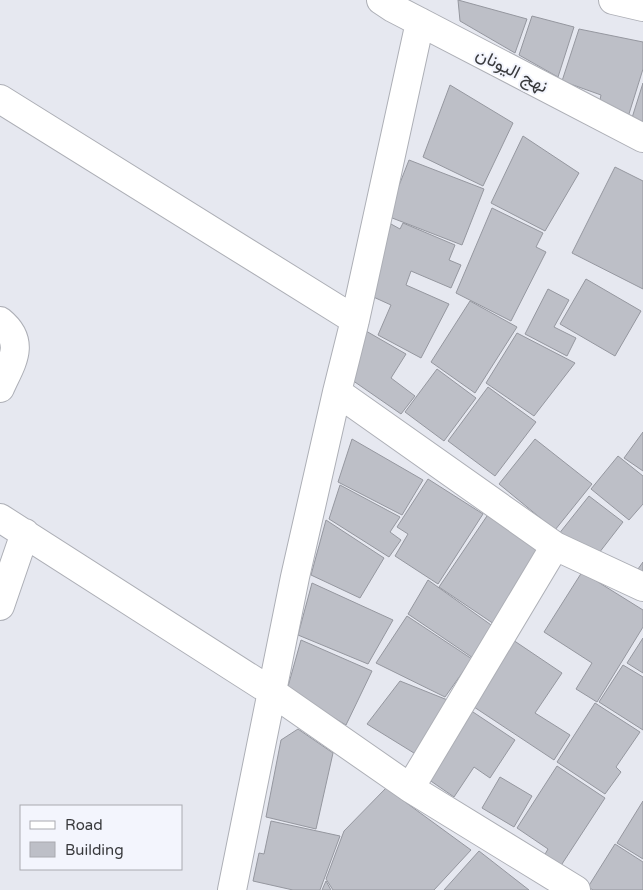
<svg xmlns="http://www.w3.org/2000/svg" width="643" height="890" font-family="'Varela Round',Vazirmatn,sans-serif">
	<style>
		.building { fill: #bdbfc7; stroke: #95979f }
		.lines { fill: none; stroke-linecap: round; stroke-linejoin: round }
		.minor-casing { stroke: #adafb6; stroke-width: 30 }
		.minor { stroke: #fff; stroke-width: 28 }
		.labels { text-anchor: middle; stroke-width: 4; stroke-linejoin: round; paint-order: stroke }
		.street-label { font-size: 18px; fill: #393a3d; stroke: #f3f5fd }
	</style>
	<rect width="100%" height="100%" fill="#e6e8f0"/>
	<path class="building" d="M 458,0 L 527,19 L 515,53 L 460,21 Z
		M 532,16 L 574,27 L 558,77 L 519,55 Z
		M 579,29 L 643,42 L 643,69 L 628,117 L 599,105 L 601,95 L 562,81 Z
		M 643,83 L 643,125 L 631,121 Z
		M 450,85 L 513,123 L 483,186 L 423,157 Z
		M 523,136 L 579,173 L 545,231 L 491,203 Z
		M 409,160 L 484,189 L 462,245 L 387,216 Z
		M 615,167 L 643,181 L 643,289 L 572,253 Z
		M 492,208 L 543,233 L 536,247 L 546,252 L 511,321 L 456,293 Z
		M 403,223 L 455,245 L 449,260 L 461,265 L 451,288 L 411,271 L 406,285 L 449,304 L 421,358 L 378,335 L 391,305 L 369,295 L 391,224 L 400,229 Z
		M 586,279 L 641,311 L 615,356 L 560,324 Z
		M 548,289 L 569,300 L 554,327 L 576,338 L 567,356 L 525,334 Z
		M 470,301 L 517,327 L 475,393 L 431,362 Z
		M 366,331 L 406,354 L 391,378 L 415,396 L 401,414 L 352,380 Z
		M 517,333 L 575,363 L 534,416 L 486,383 Z
		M 437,369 L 476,398 L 444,441 L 405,412 Z
		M 488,387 L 536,422 L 495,476 L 448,441 Z
		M 643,432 L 643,471 L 624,458 Z
		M 352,439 L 423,480 L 402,515 L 338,482 Z
		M 535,439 L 592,484 L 555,530 L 499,484 Z
		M 618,456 L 643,476 L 643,504 L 629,520 L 591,489 Z
		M 428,479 L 483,514 L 438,584 L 395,556 L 408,534 L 397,527 Z
		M 340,485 L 400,517 L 390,532 L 401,540 L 389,557 L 329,519 Z
		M 589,496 L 623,522 L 592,562 L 558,535 Z
		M 489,513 L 543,549 L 494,624 L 439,587 Z
		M 326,520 L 384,558 L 360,598 L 311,575 Z
		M 643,562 L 643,573 L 638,569 Z
		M 582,572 L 643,610 L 643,627 L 597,702 L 576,689 L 592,663 L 544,632 Z
		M 428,580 L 494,627 L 473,658 L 408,614 Z
		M 312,583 L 393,620 L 368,664 L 298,635 Z
		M 407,616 L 472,659 L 445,697 L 376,663 Z
		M 643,638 L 643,673 L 627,663 Z
		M 301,640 L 372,671 L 346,725 L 287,690 Z
		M 513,640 L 562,673 L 535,713 L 570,735 L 554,760 L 471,705 Z
		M 623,665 L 643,677 L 643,730 L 599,702 Z
		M 400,681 L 450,701 L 422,758 L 367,724 Z
		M 595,703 L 640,732 L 616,767 L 621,772 L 605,794 L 557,762 Z
		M 470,710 L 515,740 L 490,778 L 474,767 L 454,797 L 425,777 Z
		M 298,729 L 333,753 L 316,829 L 266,817 L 281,740 Z
		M 557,766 L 605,798 L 560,867 L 544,856 L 548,849 L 517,828 Z
		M 500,777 L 532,796 L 514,827 L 482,808 Z
		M 386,788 L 471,850 L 434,890 L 333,890 L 326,879 L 344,831 Z
		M 643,801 L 643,859 L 617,843 Z
		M 271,821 L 340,836 L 320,890 L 293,890 L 253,881 L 259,853 L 264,854 Z
		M 615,844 L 643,862 L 643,890 L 593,890 L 588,887 Z
		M 479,851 L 529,890 L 444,890 Z
		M 326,881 L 331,890 L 322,890 Z"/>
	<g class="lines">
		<defs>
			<path id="minor" d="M 381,0 L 393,8 L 420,22 L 643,138
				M 613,0 L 643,7
				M 0,99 L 355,320
				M 0,321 C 27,343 11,363 0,388
				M 337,392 L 555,546 L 643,587
				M 0,518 L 272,692 L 410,788 L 576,890
				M 0,606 L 25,533
				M 410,788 L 555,546
				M 232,890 L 295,577 L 337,392 L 355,320 L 420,22"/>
		</defs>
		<use href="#minor" class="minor-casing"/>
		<use href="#minor" class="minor"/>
	</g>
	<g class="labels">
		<g class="street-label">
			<text transform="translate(512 70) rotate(27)" y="6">نهج اليونان</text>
		</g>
	</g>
	<rect x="20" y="805" width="162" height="65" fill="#f3f5fd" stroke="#a9aab0"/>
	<rect x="30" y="821" width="25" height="8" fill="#ffffff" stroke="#a9aab0"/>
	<text x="65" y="830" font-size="15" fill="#393a3d">Road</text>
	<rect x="30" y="842" width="25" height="15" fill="#bdbfc7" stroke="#a9aab0"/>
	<text x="65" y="855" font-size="15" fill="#393a3d">Building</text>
</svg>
